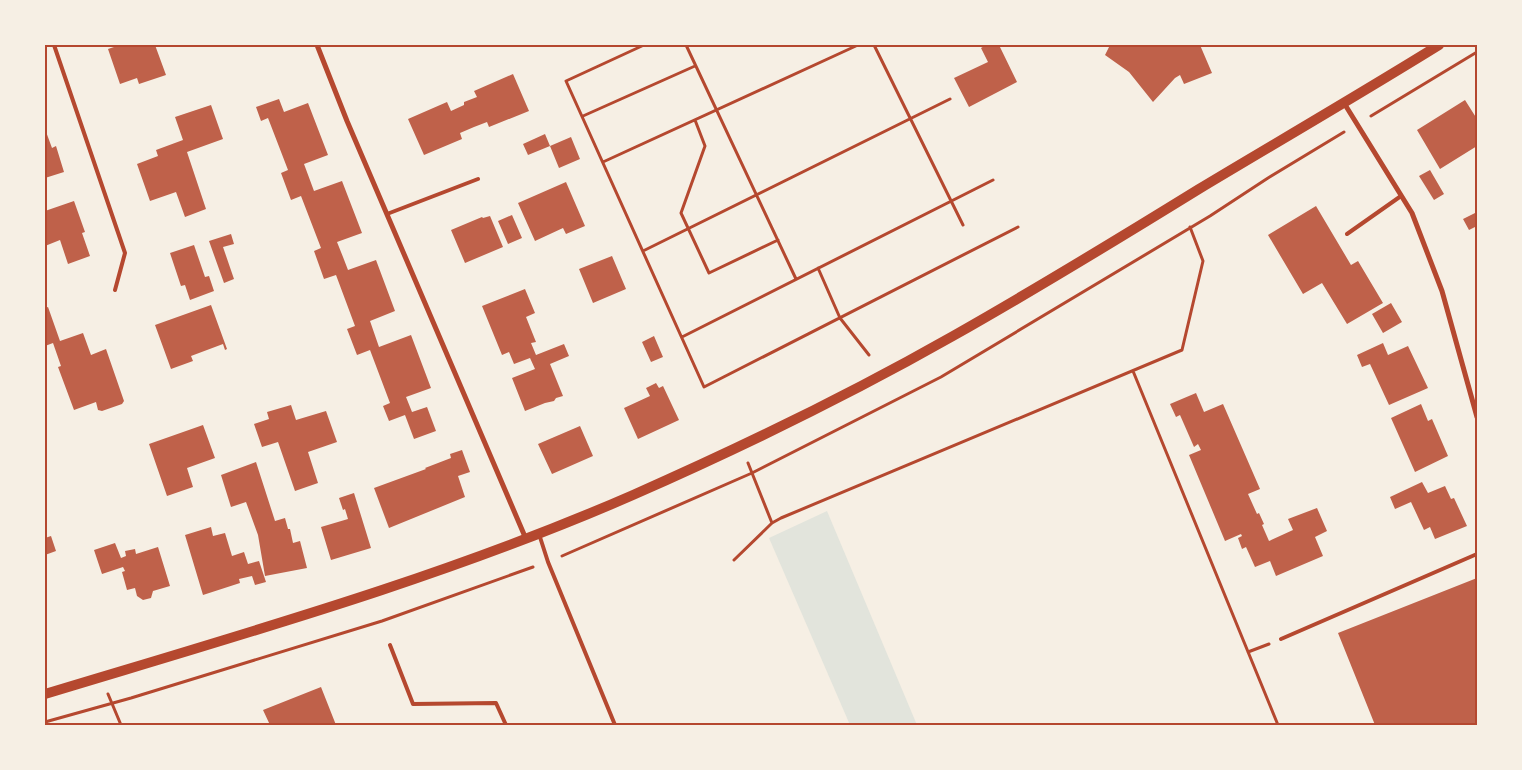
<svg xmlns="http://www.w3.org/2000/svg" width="1522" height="770" font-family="'Nunito Sans',sans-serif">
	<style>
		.green { fill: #e2e4dc }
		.building { fill: #bf614a }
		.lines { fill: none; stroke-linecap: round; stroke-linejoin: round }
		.path { stroke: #b5482f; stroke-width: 3 }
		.service { stroke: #b5482f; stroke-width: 4 }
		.minor { stroke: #b5482f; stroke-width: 5 }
		.secondary { stroke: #b5482f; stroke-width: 10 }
		.neatline { fill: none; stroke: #b5482f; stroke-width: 2 }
	</style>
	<rect width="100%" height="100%" fill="#f6efe4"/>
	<path class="green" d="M 827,511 L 917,725 L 850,725 L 769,538 Z"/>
	<path class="building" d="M 120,45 L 155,45 L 166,75 L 139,84 L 137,78 L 120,84 L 108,49 Z
		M 986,45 L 999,45 L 1017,82 L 969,107 L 954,78 L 988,62 L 981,48 Z
		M 1110,45 L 1200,45 L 1212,73 L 1184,84 L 1180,75 L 1175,78 L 1153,102 L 1129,72 L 1105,55 Z
		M 513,74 L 529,111 L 489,127 L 487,122 L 474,127 L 460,133 L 462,139 L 424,155 L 408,119 L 447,102 L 451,111 L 464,105 L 464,102 L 477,97 L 474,91 Z
		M 279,99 L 284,112 L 308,103 L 328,155 L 304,164 L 314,191 L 342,181 L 362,233 L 337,242 L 343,257 L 348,270 L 376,260 L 395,311 L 370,321 L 379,347 L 411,335 L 431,388 L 406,397 L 412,412 L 427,407 L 436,431 L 414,439 L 405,415 L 389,421 L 383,406 L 390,403 L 370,350 L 357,355 L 347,329 L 355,326 L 336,275 L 324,279 L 314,251 L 321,248 L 301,196 L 291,200 L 281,173 L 288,170 L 268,118 L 261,121 L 256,107 Z
		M 1465,100 L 1477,119 L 1477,146 L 1440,169 L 1417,130 Z
		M 211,105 L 223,139 L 187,152 L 206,209 L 185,217 L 176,192 L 150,201 L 137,164 L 158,156 L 156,150 L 183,140 L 175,117 Z
		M 45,129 L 52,148 L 56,146 L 64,172 L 45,178 Z
		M 545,134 L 550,146 L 528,155 L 523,144 Z
		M 571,137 L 580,159 L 559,168 L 550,146 Z
		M 1430,170 L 1444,194 L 1434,200 L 1419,176 Z
		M 566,182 L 585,226 L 566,234 L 563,228 L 535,241 L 518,203 Z
		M 74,201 L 85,232 L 82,233 L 90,256 L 68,264 L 60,240 L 45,246 L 45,211 Z
		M 1316,206 L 1351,265 L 1358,261 L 1383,303 L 1347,324 L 1322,283 L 1303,294 L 1268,235 Z
		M 1477,212 L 1477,226 L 1469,230 L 1463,219 Z
		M 512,215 L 522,238 L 508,244 L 498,221 Z
		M 490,216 L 503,247 L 465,263 L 451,230 L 482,217 L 483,218 Z
		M 231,234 L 234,244 L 223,247 L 234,279 L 224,283 L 209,241 Z
		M 194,245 L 205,277 L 209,276 L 214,291 L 190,300 L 185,285 L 181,286 L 170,253 Z
		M 612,256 L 626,289 L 593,303 L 579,269 Z
		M 525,289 L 535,313 L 526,317 L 536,342 L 531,343 L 536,355 L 564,344 L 569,356 L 550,364 L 563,396 L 556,398 L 554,401 L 545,403 L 525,411 L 512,378 L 535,369 L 530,358 L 514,364 L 509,352 L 502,355 L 482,306 Z
		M 1391,303 L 1402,322 L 1383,333 L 1372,314 Z
		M 211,305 L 227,349 L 225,350 L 223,344 L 191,356 L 193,361 L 171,369 L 155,325 Z
		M 48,307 L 60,341 L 83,333 L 91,355 L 106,349 L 124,401 L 122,404 L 102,411 L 98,410 L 96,402 L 74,410 L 58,367 L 61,366 L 53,343 L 45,346 L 45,308 Z
		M 654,336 L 663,357 L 651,362 L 642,342 Z
		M 1383,343 L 1388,355 L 1408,346 L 1428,388 L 1389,405 L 1370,364 L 1362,367 L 1357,355 Z
		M 656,383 L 659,388 L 663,386 L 679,420 L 638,439 L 624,408 L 650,396 L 646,388 Z
		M 1196,393 L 1204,412 L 1223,404 L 1260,489 L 1248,494 L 1257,514 L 1259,513 L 1264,524 L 1262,525 L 1269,541 L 1293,530 L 1288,519 L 1317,508 L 1327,531 L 1315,537 L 1323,556 L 1276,576 L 1270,561 L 1255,567 L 1246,547 L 1242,549 L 1238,538 L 1242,536 L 1241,534 L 1225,541 L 1189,455 L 1201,450 L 1198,444 L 1194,447 L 1180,415 L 1176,417 L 1170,404 Z
		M 1421,404 L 1428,421 L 1432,419 L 1448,456 L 1415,472 L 1391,418 Z
		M 291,405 L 296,420 L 326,411 L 337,442 L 308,452 L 318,483 L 295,491 L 278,442 L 262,447 L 254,424 L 269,419 L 267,412 Z
		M 203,425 L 215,458 L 187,468 L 193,487 L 167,496 L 149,444 Z
		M 580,426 L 593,456 L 552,474 L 538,444 Z
		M 462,450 L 470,472 L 458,476 L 465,497 L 389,528 L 374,488 L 426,469 L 425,468 L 451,458 L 450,454 Z
		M 256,462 L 275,521 L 285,518 L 288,529 L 290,529 L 293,543 L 300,541 L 307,568 L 265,576 L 258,535 L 246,502 L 231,507 L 221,475 Z
		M 1422,482 L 1428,493 L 1445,486 L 1451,499 L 1454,498 L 1467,526 L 1435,539 L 1430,527 L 1424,530 L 1411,502 L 1395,509 L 1390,497 Z
		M 354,493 L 371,548 L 331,560 L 321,527 L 348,519 L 345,509 L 343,510 L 339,498 Z
		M 211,527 L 213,536 L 225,533 L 232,556 L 244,552 L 248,564 L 259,561 L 266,582 L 255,585 L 252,576 L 239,579 L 240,583 L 203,595 L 185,535 Z
		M 51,536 L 56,551 L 45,555 L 45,538 Z
		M 115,543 L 121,558 L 126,556 L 125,551 L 135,549 L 136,554 L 158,547 L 170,586 L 153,591 L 151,598 L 143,600 L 137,596 L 135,588 L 127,590 L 122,572 L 125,571 L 123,567 L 102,574 L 94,550 Z
		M 1477,578 L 1477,725 L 1375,725 L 1338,633 Z
		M 321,687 L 336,725 L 270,725 L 263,710 Z"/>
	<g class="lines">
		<path class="path" d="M 644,45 L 566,81 L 704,387 L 1018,227
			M 686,45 L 796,279
			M 874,45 L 963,225
			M 583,116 L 695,66
			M 1371,116 L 1477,52
			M 695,120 L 705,146 L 681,213 L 709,273 L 778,240
			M 603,162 L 858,45
			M 643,251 L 950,99
			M 818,268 L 840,318 L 869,355
			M 682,337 L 993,180
			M 1133,371 L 1278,725
			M 748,463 L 772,523
			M 562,556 L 752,473 L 941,377 L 1210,216 L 1268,178 L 1344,132
			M 734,560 L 772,523 L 781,518 L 1182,350 L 1203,261 L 1190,227
			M 1248,652 L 1269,644
			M 108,694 L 121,725
			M 45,722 L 131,698 L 382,621 L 533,567"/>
		<path class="service" d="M 54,45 L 125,253 L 115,290
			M 387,214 L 478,179
			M 1347,234 L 1401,196
			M 539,534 L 548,562 L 615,725
			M 1281,639 L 1477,554
			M 390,645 L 413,704 L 496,703 L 506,725"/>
		<path class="minor" d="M 317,45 L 347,121 L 526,539
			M 1344,103 L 1412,213 L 1442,291 L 1477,417"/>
		<path class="secondary" d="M 45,694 C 243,634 443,578 633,495 C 742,447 849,395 953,336 C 1036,289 1118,239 1199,189 C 1279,141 1360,94 1439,45"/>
	</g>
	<rect width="1522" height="770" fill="none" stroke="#f6efe4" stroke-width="92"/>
	<rect x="46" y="46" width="1430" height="678" class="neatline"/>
</svg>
